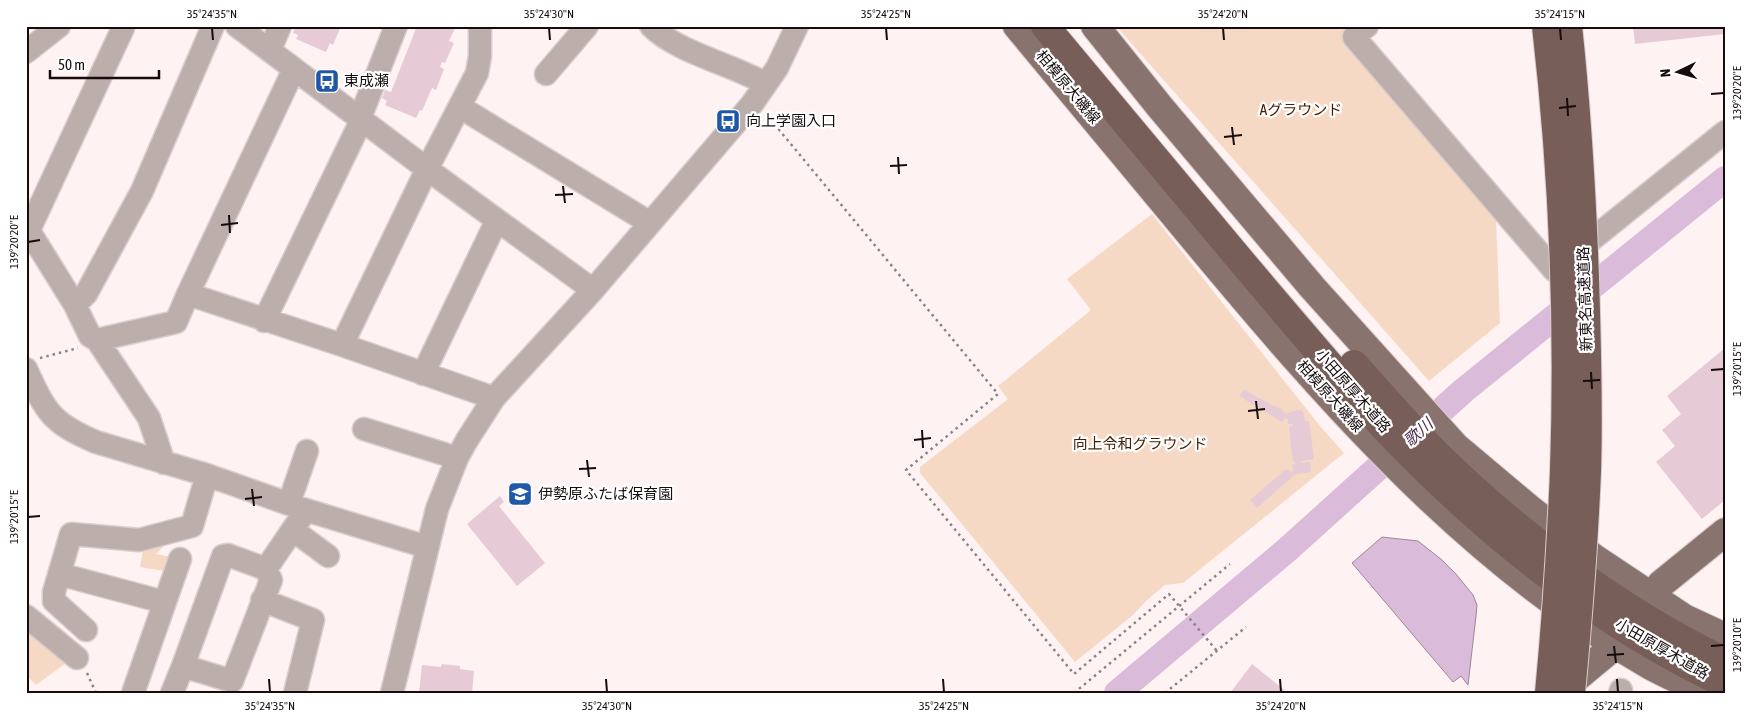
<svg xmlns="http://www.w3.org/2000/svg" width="1751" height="719" font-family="'Asap Condensed','Noto Sans JP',sans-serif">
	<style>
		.green { fill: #f5d9c5 }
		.water { fill: #dabbd9; stroke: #9f869c }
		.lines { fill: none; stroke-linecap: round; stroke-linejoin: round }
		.river { stroke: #dabbd9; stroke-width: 26 }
		.building { fill: #e6cad6 }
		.minor-casing { stroke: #dacdce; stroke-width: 25 }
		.major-casing { stroke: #dacdce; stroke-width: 30 }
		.highway-casing { stroke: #dacdce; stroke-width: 30 }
		.path { stroke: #8d8283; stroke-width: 2.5; stroke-dasharray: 2.5 4; stroke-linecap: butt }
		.minor { stroke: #bbaeab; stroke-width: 22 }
		.major { stroke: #89736e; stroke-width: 28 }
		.highway { stroke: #775e58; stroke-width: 28 }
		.highway-bridge-casing { stroke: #dacdce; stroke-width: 30; stroke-linecap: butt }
		.highway-bridge { stroke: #775e58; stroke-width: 28 }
		.ticks { fill: none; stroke: #160c0d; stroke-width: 2 }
		.labels { text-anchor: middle; stroke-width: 4.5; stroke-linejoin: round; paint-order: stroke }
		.poi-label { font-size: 15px; fill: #160c0d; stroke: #fff; text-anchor: start }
		.street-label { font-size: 15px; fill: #160c0d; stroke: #fff }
		.park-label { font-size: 15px; fill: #421f01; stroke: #fff }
		.water-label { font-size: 16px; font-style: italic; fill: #502951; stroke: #fff }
		.neatline { fill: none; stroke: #160c0d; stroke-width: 2 }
		.ticks-label { font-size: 12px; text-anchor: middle; fill: #160c0d }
	</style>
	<rect width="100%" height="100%" fill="#fff2f3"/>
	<path class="green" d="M 1116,26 L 1360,26 L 1496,218 L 1500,323 L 1429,381 Z
		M 1152,214 L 1320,426 L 1344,453 L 1183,583 L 1165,585 L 1146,601 L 1133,615 L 1075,662 L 920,473 L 920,467 L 1008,399 L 998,386 L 1091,310 L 1067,279 Z
		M 165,540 L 164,546 L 156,554 L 176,558 L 170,572 L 140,567 L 144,545 Z
		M 26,620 L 73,658 L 36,685 L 26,675 Z"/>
	<path class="water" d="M 1382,537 L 1418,541 L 1442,560 L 1456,574 L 1473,595 L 1477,605 L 1476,616 L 1468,685 L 1461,676 L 1453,682 L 1352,563 Z"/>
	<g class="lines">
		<path class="river" d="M 1117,693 L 1288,549 L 1463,391 L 1725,179"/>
	</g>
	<path class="building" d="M 295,26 L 341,26 L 333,45 L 330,43 L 326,52 L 296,39 L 298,35 L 293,33 Z
		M 417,26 L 456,26 L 449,41 L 454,43 L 445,63 L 442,62 L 440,67 L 444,69 L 436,90 L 432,88 L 422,111 L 420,110 L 416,118 L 385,105 L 387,101 L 382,98 L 385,90 L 391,92 Z
		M 1633,26 L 1725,26 L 1725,34 L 1635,44 Z
		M 1725,348 L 1725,500 L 1702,519 L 1656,462 L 1675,446 L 1662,430 L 1681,414 L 1667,396 Z
		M 1244,390 L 1282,410 L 1285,414 L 1297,410 L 1303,411 L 1305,421 L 1309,421 L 1314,459 L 1301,461 L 1301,463 L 1310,462 L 1311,472 L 1292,475 L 1293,476 L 1257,508 L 1250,500 L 1286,469 L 1291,472 L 1294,470 L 1292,465 L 1295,464 L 1295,462 L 1293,462 L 1289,427 L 1293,426 L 1292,424 L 1288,424 L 1288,419 L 1285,418 L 1282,422 L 1239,396 Z
		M 500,496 L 504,502 L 499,506 L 545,563 L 517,586 L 467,524 Z
		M 442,664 L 460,666 L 460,669 L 474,671 L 472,693 L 419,693 L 422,665 L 441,667 Z
		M 1252,664 L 1288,693 L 1230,693 Z"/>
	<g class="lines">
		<defs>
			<path id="minor" d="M 237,26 L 427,169 L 593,290
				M 651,26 C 676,52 734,65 766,84
				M 1367,26 L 1354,37 L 1554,270 L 1725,132
				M 270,50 L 280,26
				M 26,52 L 59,26
				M 294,69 L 188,294 L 342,345 L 427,169 L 477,73 L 480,56 L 480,26
				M 546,74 L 587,26
				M 460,107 L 650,223
				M 360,118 L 396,26
				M 26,226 L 75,305 L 86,294 L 142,191 L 213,26
				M 29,230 L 123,28
				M 75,305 L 90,336 L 97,340 L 149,418 L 164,463
				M 264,321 L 362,119
				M 97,340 L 176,322 L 188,294
				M 342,345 L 494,398
				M 26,369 C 46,412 51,423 96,442 L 207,475 L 306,510 L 427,547
				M 423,374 L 497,220
				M 364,429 L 457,458
				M 289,503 L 307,451
				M 293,530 L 328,556
				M 59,574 L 164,602
				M 262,600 L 313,620 L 295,693
				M 26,616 L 77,658
				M 86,630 L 54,601 L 54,592 L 71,534 L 139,540 L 192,526 L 207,475
				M 183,666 L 232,681 L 271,580 L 266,569
				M 133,693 L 180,559
				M 172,693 L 183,666 L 223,556 L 228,555 L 266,569 L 306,510
				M 392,693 L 437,509 L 457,458 L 467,440 L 494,398 L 593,290 L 752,104 L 777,68 L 797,26
				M 1620,693 L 1621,690"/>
			<path id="major" d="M 1017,26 C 1079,101 1142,176 1204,251 C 1334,407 1472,564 1651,666 C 1669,676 1689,684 1708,693
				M 1095,26 L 1160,107 L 1312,287 L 1456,447 L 1531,510 L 1594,558 L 1684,618 L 1725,637
				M 1661,584 L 1725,532
				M 1558,693 L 1605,654"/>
			<path id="highway" d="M 1045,26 C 1111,105 1176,183 1242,262 C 1275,301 1308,340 1342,379 C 1357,397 1372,415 1389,433 C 1486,534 1598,624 1725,684
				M 1354,364 C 1382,395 1409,427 1439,456 C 1521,536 1622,612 1725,661"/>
		</defs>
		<use href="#minor" class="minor-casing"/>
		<use href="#major" class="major-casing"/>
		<use href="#highway" class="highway-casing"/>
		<path class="path" d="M 766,114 L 998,394 L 906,470 L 1074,674 L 1169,594 L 1217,651
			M 40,358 L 78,348
			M 87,673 L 96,693
			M 1074,693 L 1230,564
			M 1165,693 L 1246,627"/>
		<use href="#minor" class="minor"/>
		<use href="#major" class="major"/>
		<use href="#highway" class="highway"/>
		<defs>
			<path id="highway-bridge" d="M 1546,26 C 1563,173 1569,323 1564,471 C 1561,545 1556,619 1549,693
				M 1568,26 C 1577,110 1582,194 1585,278 C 1587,342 1589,407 1587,471 C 1584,545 1578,619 1571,693"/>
		</defs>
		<use href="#highway-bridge" class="highway-bridge-casing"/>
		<use href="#highway-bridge" class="highway-bridge"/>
	</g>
	<path class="ticks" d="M 212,28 L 213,40M 549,28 L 550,40M 886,28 L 887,40M 1223,28 L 1224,40M 1560,28 L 1561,40M 1711,94 L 1724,93M 1567,98 L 1568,116M 1559,108 L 1576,106M 1232,127 L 1234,145M 1224,137 L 1242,135M 898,157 L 899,174M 890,166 L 907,165M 563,186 L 565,203M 555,195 L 573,194M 229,215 L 230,233M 221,225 L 238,223M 28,242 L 40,240M 1711,370 L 1724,369M 1591,372 L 1592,389M 1583,381 L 1600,380M 1256,401 L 1258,419M 1248,411 L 1265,409M 922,430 L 923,448M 914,440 L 931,438M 587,460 L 589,477M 579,469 L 596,468M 252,489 L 254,506M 245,499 L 262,497M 28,517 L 40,516M 1614,646 L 1616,663M 1711,646 L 1724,645M 1607,655 L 1624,654M 269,679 L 270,692M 606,679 L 607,692M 943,679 L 944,692M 1280,679 L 1281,692M 1617,679 L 1618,692"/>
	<defs>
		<symbol id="bus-square" viewBox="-11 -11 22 22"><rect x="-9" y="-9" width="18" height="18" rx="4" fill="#1f58a9" stroke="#fff"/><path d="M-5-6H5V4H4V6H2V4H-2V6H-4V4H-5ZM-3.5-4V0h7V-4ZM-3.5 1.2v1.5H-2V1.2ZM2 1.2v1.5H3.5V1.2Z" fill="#fff"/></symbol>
		<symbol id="school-square" viewBox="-11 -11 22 22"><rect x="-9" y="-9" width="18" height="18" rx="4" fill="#1f58a9" stroke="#fff"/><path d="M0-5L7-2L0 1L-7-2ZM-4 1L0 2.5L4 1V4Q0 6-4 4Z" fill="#fff"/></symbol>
	</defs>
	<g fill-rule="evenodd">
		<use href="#bus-square" x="313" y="67" width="28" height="28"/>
		<use href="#bus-square" x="714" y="107" width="28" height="28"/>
		<use href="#school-square" x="506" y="480" width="28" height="28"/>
	</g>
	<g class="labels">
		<g class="poi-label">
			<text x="344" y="86">東成瀬</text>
			<text x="746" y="126">向上学園入口</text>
			<text x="538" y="499">伊勢原ふたば保育園</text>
		</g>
		<g class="street-label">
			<text transform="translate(1068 87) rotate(50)" y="5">相模原大磯線</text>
			<text transform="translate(1585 299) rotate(-92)" y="5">新東名高速道路</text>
			<text transform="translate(1353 391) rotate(49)" y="5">小田原厚木道路</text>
			<text transform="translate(1330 396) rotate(48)" y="5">相模原大磯線</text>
			<text transform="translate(1662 649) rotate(30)" y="5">小田原厚木道路</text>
		</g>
		<g class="park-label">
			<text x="1301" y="115">Aグラウンド</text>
			<text x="1140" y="449">向上令和グラウンド</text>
		</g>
		<g class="water-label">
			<text transform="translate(1418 432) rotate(-42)" y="6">歌川</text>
		</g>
	</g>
	<rect width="1751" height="719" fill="none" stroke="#ffffff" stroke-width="55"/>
	<g transform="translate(1678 72) rotate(265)" stroke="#ffffff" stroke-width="4" paint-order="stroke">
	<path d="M0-4L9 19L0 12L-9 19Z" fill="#160c0d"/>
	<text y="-8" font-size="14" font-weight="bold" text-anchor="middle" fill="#160c0d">N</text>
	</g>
	<path d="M50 70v8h109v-8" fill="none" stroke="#160c0d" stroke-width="2.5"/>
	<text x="58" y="70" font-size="15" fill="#160c0d" stroke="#ffffff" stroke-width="4" paint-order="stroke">50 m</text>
	<rect x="28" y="28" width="1696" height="664" class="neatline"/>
	<g class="ticks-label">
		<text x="212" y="18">35°24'35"N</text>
		<text x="549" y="18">35°24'30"N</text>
		<text x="886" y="18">35°24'25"N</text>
		<text x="1223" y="18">35°24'20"N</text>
		<text x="1560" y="18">35°24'15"N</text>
		<text transform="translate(1737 93) rotate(-90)" y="4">139°20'20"E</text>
		<text transform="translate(14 242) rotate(-90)" y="4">139°20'20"E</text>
		<text transform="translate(1737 369) rotate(-90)" y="4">139°20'15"E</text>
		<text transform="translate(14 517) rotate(-90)" y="4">139°20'15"E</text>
		<text transform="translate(1737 645) rotate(-90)" y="4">139°20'10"E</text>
		<text x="270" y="710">35°24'35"N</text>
		<text x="607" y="710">35°24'30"N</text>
		<text x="944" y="710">35°24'25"N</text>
		<text x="1281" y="710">35°24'20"N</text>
		<text x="1618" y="710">35°24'15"N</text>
	</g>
</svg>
